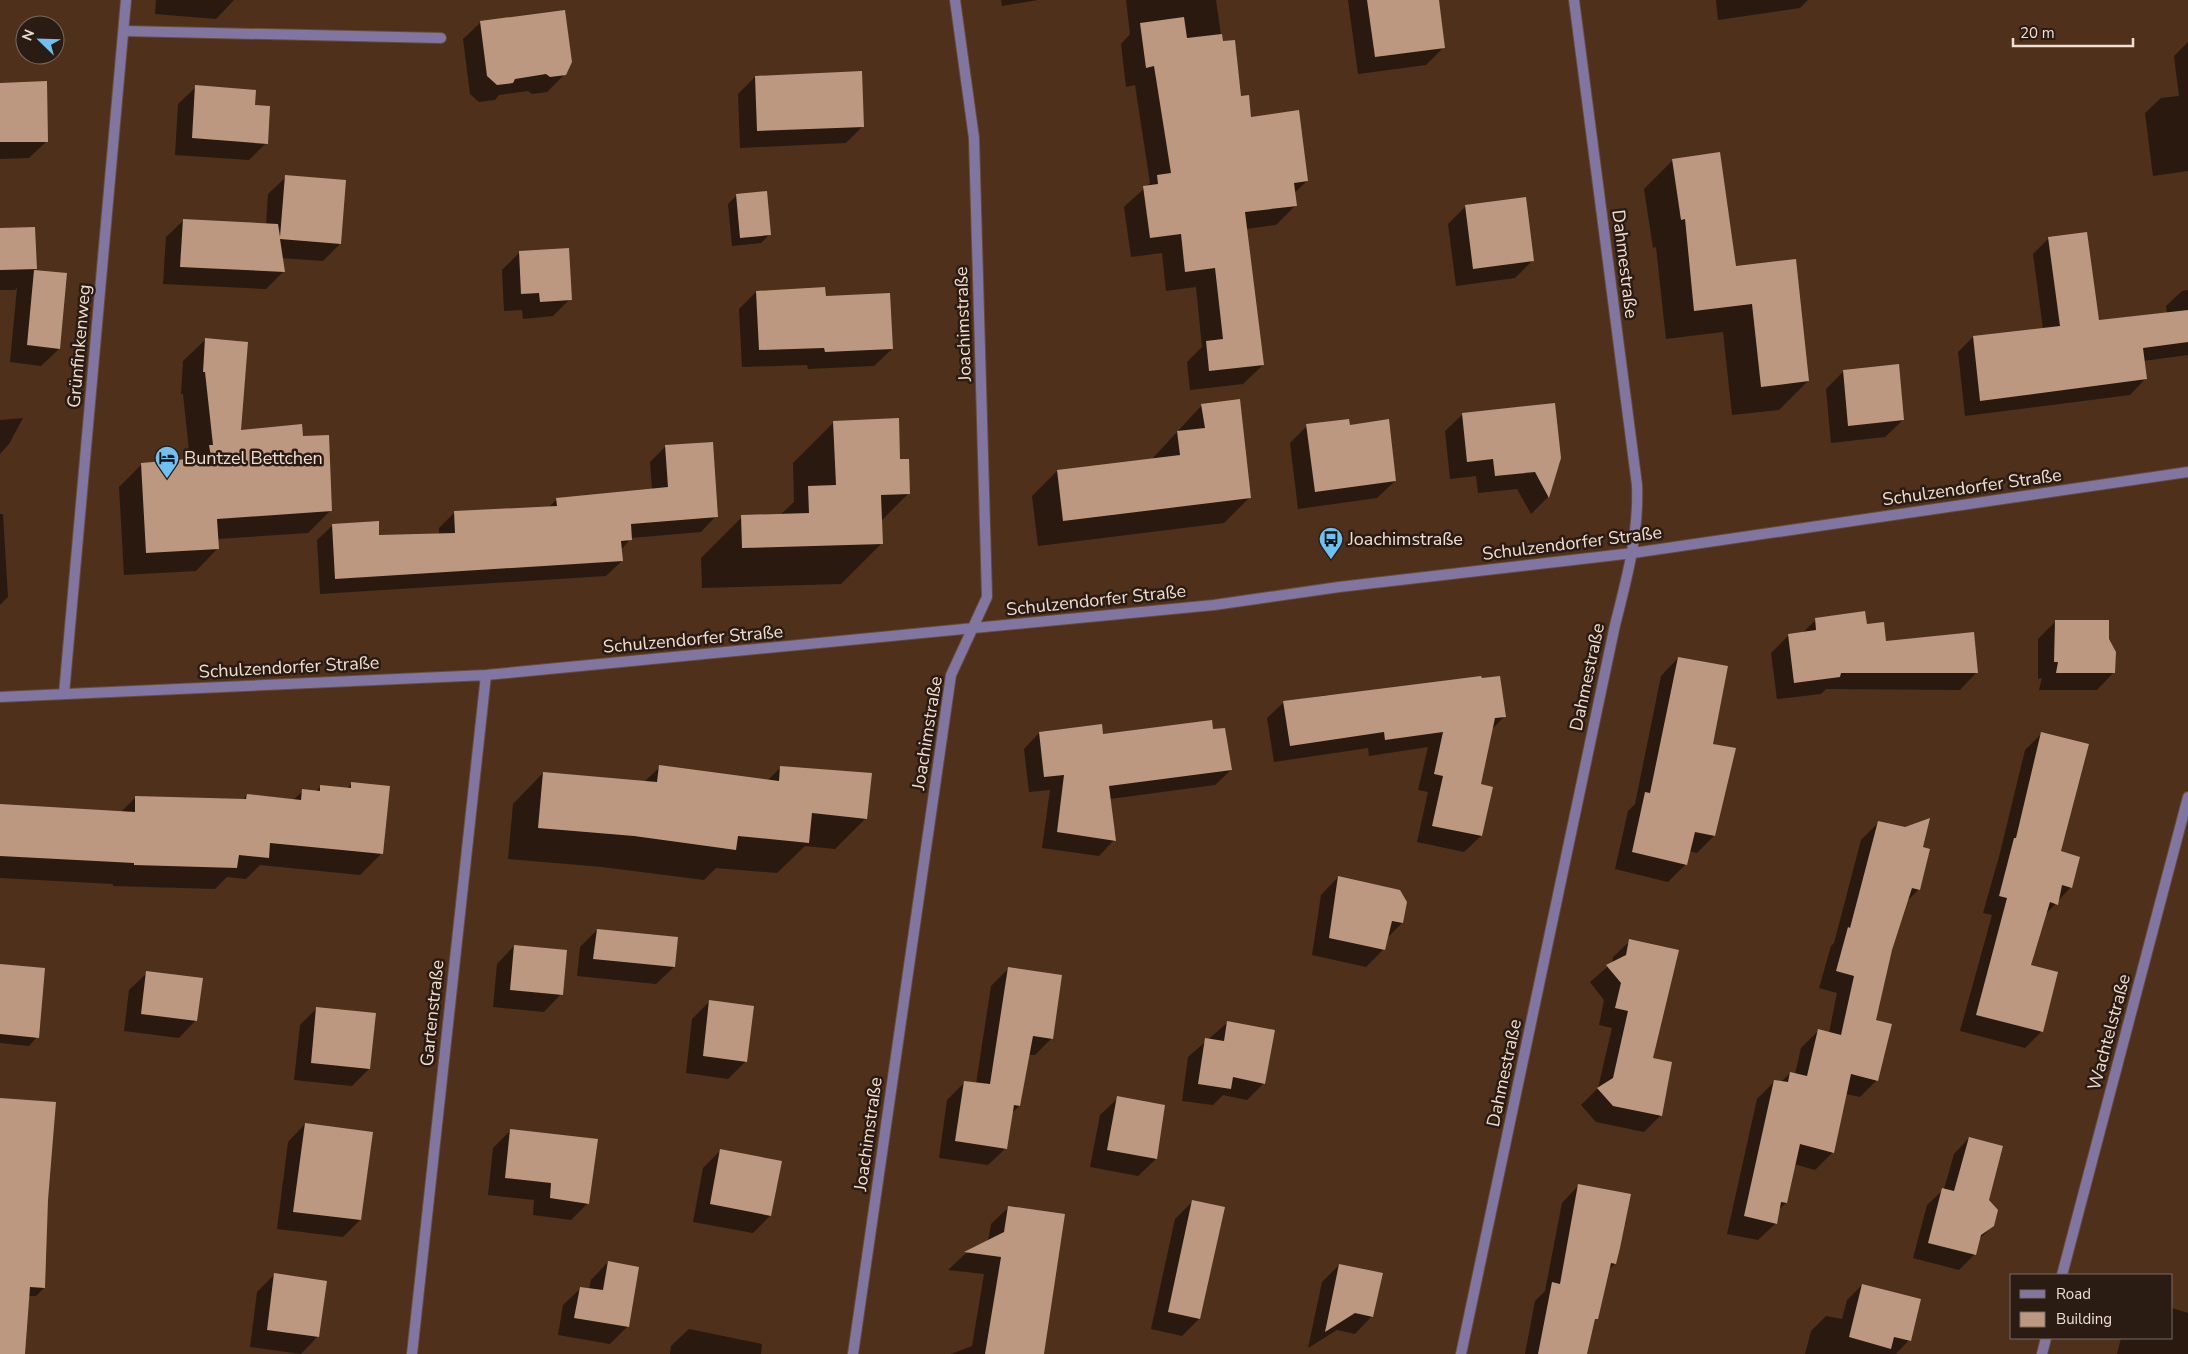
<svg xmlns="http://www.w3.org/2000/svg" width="2188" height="1354" font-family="'Nunito Sans',sans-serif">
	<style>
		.shadow { fill: #0007 }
		.building { fill: #bc9880 }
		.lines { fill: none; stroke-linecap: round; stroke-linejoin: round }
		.service-casing { stroke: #684c38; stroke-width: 12 }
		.minor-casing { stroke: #684c38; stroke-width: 12 }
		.service { stroke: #8076a1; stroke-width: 10 }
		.minor { stroke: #8076a1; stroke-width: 10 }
		.labels { text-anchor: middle; stroke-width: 5; stroke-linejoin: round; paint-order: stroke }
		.street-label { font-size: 18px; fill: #f1ded1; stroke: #2a1c13 }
		.poi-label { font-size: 18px; fill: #f1ded1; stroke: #2a1c13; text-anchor: start }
	</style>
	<rect width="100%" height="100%" fill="#4e301b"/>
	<path class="shadow" d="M 156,0 L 234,0 L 216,19 L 155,14 Z
		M 1001,0 L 1038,0 L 1002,6 Z
		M 1126,0 L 1216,0 L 1222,42 L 1240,97 L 1250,118 L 1307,181 L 1294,193 L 1296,205 L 1276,225 L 1246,229 L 1263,365 L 1243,384 L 1190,390 L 1187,362 L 1202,347 L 1196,287 L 1166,291 L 1162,253 L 1131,257 L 1124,207 L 1150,183 L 1135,85 L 1126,87 L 1121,44 L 1130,34 Z
		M 1348,0 L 1437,0 L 1444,47 L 1426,65 L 1358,74 Z
		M 1716,0 L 1808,0 L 1800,8 L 1718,20 Z
		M 481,22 L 565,74 L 547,92 L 532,94 L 528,91 L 499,95 L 495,100 L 479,102 L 470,94 L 463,39 Z
		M 2188,42 L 2188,171 L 2153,176 L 2145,113 L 2161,98 L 2179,96 L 2174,56 Z
		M 755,77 L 863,126 L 846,143 L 740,148 L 738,94 Z
		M 0,85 L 47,141 L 29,158 L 0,159 Z
		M 196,87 L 253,106 L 266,143 L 249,160 L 175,155 L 178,104 Z
		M 1673,160 L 1735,267 L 1808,381 L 1779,410 L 1732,415 L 1723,332 L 1666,339 L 1656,247 L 1653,248 L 1644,189 Z
		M 286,177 L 340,244 L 323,261 L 281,258 L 283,272 L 266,289 L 163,284 L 166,237 L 184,220 L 266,225 L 268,194 Z
		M 737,195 L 770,234 L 761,243 L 732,246 L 728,204 Z
		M 1466,206 L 1532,261 L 1515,278 L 1456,286 L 1448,224 Z
		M 0,230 L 36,269 L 33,271 L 65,274 L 59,349 L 41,366 L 10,362 L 17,288 L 15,290 L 0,290 Z
		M 2049,238 L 2098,322 L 2167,313 L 2166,306 L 2182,291 L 2188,290 L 2188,355 L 2143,361 L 2145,379 L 2130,395 L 1965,416 L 1958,352 L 1973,337 L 2043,329 L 2033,254 Z
		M 520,252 L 570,299 L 553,316 L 523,319 L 522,310 L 504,311 L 502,270 Z
		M 756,292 L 892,349 L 874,366 L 808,369 L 807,365 L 742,367 L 739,309 Z
		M 206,339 L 239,432 L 302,437 L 331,510 L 308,533 L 217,539 L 218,548 L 196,571 L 124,575 L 119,487 L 142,464 L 190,460 L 183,394 L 181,394 L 183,361 Z
		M 1844,371 L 1903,420 L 1885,437 L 1831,443 L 1826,389 Z
		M 1202,405 L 1250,497 L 1224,523 L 1038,546 L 1032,496 L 1057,471 L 1152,459 Z
		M 1463,414 L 1560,458 L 1548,497 L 1531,514 L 1517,489 L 1478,493 L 1476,476 L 1450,479 L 1445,431 Z
		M 23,418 L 9,444 L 0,454 L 0,420 Z
		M 834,422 L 899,460 L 909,493 L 881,521 L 882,543 L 841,584 L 702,588 L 701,558 L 742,517 L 780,515 L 794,502 L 793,463 Z
		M 1307,426 L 1349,427 L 1395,481 L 1377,498 L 1298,509 L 1290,443 Z
		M 665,447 L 716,516 L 701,532 L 631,538 L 621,550 L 622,561 L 606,576 L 320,594 L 317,540 L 333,525 L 378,537 L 439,535 L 439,528 L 454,513 L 548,508 L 557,499 L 652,490 L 650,462 Z
		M 0,514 L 3,514 L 8,597 L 0,605 Z
		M 1816,620 L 1866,625 L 1885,643 L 1977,672 L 1960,690 L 1826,689 L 1821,694 L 1777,699 L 1771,653 L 1788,636 L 1801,634 Z
		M 2055,622 L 2108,640 L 2114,672 L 2097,690 L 2039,690 L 2042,678 L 2038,679 L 2038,639 Z
		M 1678,658 L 1711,745 L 1714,836 L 1697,853 L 1689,851 L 1686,864 L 1668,882 L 1615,869 L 1628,811 L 1635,804 L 1661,676 Z
		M 1327,695 L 1328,698 L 1505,716 L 1491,730 L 1479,785 L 1481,836 L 1464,852 L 1417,842 L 1428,792 L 1418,790 L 1428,747 L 1369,756 L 1368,748 L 1274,762 L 1267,718 L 1284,702 Z
		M 1212,731 L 1231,770 L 1215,785 L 1110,799 L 1114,840 L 1099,856 L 1042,848 L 1050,790 L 1029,792 L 1024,749 L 1039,733 L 1102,735 Z
		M 2042,733 L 2059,852 L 2071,887 L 2044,916 L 2029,966 L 2041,1032 L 2025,1048 L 1960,1031 L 1992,915 L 1983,913 L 2000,853 L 2025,750 Z
		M 660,767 L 767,781 L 781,767 L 866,818 L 835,849 L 805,846 L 777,873 L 716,868 L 704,880 L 602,867 L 508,859 L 513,804 L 543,773 L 644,782 Z
		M 352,783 L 382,853 L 360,875 L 260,865 L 246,879 L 227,877 L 215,889 L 113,886 L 113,884 L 0,878 L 0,806 L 121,812 L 136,797 L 242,800 L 248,795 L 293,800 L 303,791 L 315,792 L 321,786 L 347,789 Z
		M 1879,822 L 1921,848 L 1919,889 L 1907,901 L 1891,949 L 1874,1021 L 1877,1080 L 1860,1097 L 1846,1094 L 1832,1153 L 1815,1170 L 1794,1164 L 1786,1203 L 1778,1210 L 1776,1223 L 1758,1240 L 1727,1234 L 1757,1099 L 1775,1081 L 1781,1082 L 1790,1073 L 1795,1074 L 1801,1048 L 1819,1030 L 1829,1033 L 1837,993 L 1819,988 L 1831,946 L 1834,943 L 1861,840 Z
		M 1338,877 L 1406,902 L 1402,923 L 1387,938 L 1384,949 L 1366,967 L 1312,955 L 1321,895 Z
		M 597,930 L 674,967 L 656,984 L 577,976 L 580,947 Z
		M 1630,941 L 1661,1115 L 1644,1132 L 1596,1122 L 1581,1105 L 1598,1088 L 1612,1028 L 1599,1025 L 1604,1000 L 1590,982 L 1612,963 L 1613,957 Z
		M 514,946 L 561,994 L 544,1012 L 493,1007 L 497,964 Z
		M 0,965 L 37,1037 L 29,1046 L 0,1043 Z
		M 1009,968 L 1052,1038 L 1035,1055 L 1028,1055 L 1019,1106 L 1011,1114 L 1006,1148 L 988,1165 L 939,1158 L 947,1100 L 965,1082 L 976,1084 L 991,986 Z
		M 147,973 L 196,1020 L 179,1038 L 124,1031 L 129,990 Z
		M 710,1001 L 746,1061 L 728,1079 L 686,1073 L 692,1019 Z
		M 317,1008 L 369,1069 L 352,1086 L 294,1080 L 300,1025 Z
		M 1227,1023 L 1264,1083 L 1247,1100 L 1223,1095 L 1213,1105 L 1182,1101 L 1188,1057 Z
		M 1118,1098 L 1156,1159 L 1138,1176 L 1090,1167 L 1100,1115 Z
		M 0,1099 L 47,1200 L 44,1288 L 36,1296 L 28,1296 L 24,1354 L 0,1354 Z
		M 305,1124 L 371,1133 L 360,1220 L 343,1237 L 277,1229 L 288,1142 Z
		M 510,1131 L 588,1203 L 571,1220 L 533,1215 L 534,1200 L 488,1195 L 493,1148 Z
		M 1969,1138 L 1993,1226 L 1978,1240 L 1975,1254 L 1959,1270 L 1913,1258 L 1927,1205 L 1944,1189 L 1954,1154 Z
		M 720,1151 L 770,1216 L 753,1233 L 693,1222 L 703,1168 Z
		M 1579,1185 L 1630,1195 L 1615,1264 L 1608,1270 L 1586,1354 L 1525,1354 L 1535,1301 L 1545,1291 L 1562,1203 Z
		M 1192,1202 L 1224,1208 L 1199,1319 L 1182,1336 L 1151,1329 L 1175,1219 Z
		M 1009,1207 L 1043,1354 L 951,1354 L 972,1346 L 984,1274 L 948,1270 L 965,1254 L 988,1241 L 991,1224 Z
		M 608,1262 L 627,1327 L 610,1344 L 558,1335 L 563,1305 L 581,1288 L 589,1289 L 591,1280 Z
		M 1339,1265 L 1372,1316 L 1355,1334 L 1337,1330 L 1308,1348 L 1322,1282 Z
		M 274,1275 L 318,1336 L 301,1354 L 250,1347 L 257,1292 Z
		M 1862,1285 L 1909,1340 L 1896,1354 L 1805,1354 L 1811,1331 L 1826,1316 L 1842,1319 L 1847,1300 Z
		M 2172,1308 L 2188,1313 L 2188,1354 L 2117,1354 L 2121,1338 L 2172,1338 Z
		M 689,1329 L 762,1344 L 761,1354 L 670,1354 L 671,1346 Z"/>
	<path class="building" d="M 1367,0 L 1439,0 L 1445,48 L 1375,57 Z
		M 565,10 L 572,62 L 566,75 L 550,77 L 546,74 L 515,79 L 513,83 L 497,85 L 487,76 L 480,21 Z
		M 1184,17 L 1187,38 L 1222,34 L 1223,41 L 1235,40 L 1241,96 L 1249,95 L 1251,117 L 1299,110 L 1308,181 L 1294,183 L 1297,206 L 1245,212 L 1264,365 L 1209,371 L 1206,341 L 1223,339 L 1215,268 L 1185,272 L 1181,234 L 1150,238 L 1143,186 L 1158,184 L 1157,175 L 1171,173 L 1154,66 L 1146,68 L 1140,23 Z
		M 862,71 L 864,127 L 757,131 L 755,76 Z
		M 47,81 L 48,142 L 0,142 L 0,83 Z
		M 195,85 L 256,90 L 255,105 L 270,106 L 268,144 L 192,138 Z
		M 1720,152 L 1736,266 L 1796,259 L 1809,381 L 1761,387 L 1752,304 L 1694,311 L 1685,219 L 1681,220 L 1672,159 Z
		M 285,175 L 346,180 L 341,244 L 280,239 L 285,272 L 180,267 L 183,219 L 278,224 L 280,237 Z
		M 767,191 L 771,235 L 740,238 L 736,194 Z
		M 1526,197 L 1534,261 L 1473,269 L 1465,205 Z
		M 35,227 L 37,269 L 0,270 L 0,228 Z
		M 2087,232 L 2099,320 L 2188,310 L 2188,342 L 2143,348 L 2147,379 L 1980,401 L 1973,336 L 2060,326 L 2048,237 Z
		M 569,248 L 572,300 L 540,302 L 539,293 L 521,294 L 519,251 Z
		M 34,270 L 67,273 L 60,349 L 27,345 Z
		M 825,287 L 826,296 L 890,293 L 893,349 L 825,352 L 824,348 L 759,350 L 756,291 Z
		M 205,338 L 248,342 L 241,430 L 302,424 L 303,436 L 329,435 L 332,511 L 217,519 L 219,549 L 146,553 L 141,463 L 211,457 L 209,445 L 213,445 L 205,372 L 203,372 Z
		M 1899,364 L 1904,420 L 1848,426 L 1843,370 Z
		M 1240,399 L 1251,498 L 1063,521 L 1057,470 L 1180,455 L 1177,431 L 1205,428 L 1201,404 Z
		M 1555,403 L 1561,458 L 1549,498 L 1535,472 L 1495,476 L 1493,459 L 1467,462 L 1462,413 Z
		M 899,418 L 900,459 L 909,459 L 910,494 L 881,495 L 883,544 L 742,548 L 741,515 L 809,513 L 808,486 L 836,485 L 833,421 Z
		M 1349,419 L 1350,425 L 1389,419 L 1396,481 L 1315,492 L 1306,424 Z
		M 713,442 L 718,517 L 631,524 L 632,540 L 621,541 L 623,561 L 335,579 L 332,524 L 379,521 L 379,535 L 455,533 L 454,511 L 557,506 L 556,498 L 668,487 L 665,445 Z
		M 1865,611 L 1867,624 L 1884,622 L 1886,641 L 1974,632 L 1978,673 L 1841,673 L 1840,677 L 1794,683 L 1788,634 L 1816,630 L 1815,618 Z
		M 2055,620 L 2109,620 L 2109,639 L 2116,652 L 2115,673 L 2056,673 L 2058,662 L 2054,662 Z
		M 1678,657 L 1728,666 L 1713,744 L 1736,748 L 1715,836 L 1695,832 L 1687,865 L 1632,852 L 1645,792 L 1650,793 Z
		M 1481,676 L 1482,678 L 1500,676 L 1506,717 L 1495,718 L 1481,784 L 1493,787 L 1482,836 L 1432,826 L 1443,776 L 1434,774 L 1443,732 L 1385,740 L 1384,732 L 1290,746 L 1283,701 Z
		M 1212,720 L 1213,729 L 1225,728 L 1232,770 L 1109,786 L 1116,841 L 1057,832 L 1064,775 L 1044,777 L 1039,732 L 1102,724 L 1103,734 Z
		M 2041,732 L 2089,744 L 2061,851 L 2080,857 L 2072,888 L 2062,885 L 2058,905 L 2050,902 L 2031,965 L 2058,972 L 2043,1032 L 1976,1015 L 2007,898 L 1999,896 L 2014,838 L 2016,838 Z
		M 659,765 L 779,781 L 780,766 L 872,773 L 867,819 L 812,813 L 809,843 L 738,836 L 736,850 L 634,836 L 538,828 L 543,772 L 657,782 Z
		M 351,782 L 390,786 L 383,854 L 270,843 L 269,858 L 239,855 L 237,868 L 134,865 L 134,863 L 0,856 L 0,804 L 135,812 L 135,796 L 246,799 L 247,794 L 301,800 L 302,789 L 320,791 L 320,785 L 351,788 Z
		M 1930,818 L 1923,847 L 1930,849 L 1920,890 L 1912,888 L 1892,950 L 1876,1020 L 1892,1024 L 1878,1081 L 1851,1074 L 1834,1153 L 1800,1144 L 1787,1203 L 1781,1202 L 1777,1224 L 1744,1216 L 1774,1080 L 1788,1082 L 1790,1072 L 1807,1076 L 1818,1029 L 1841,1035 L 1854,976 L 1836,971 L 1848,927 L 1850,928 L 1878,821 L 1905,827 Z
		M 1338,876 L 1400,890 L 1407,902 L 1403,923 L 1392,921 L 1385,950 L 1329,938 Z
		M 597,929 L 678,937 L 675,967 L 593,959 Z
		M 1629,939 L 1679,950 L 1653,1058 L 1672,1062 L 1662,1116 L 1613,1106 L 1597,1088 L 1613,1078 L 1628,1011 L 1615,1008 L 1621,983 L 1606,965 L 1626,955 Z
		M 514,945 L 567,950 L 563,995 L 510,990 Z
		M 0,964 L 45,968 L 39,1038 L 0,1034 Z
		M 1008,967 L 1062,975 L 1053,1039 L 1033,1036 L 1020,1106 L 1014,1105 L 1007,1149 L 955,1141 L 964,1081 L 990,1084 Z
		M 146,971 L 203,978 L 197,1021 L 141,1014 Z
		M 709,1000 L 754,1006 L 747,1062 L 703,1056 Z
		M 316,1007 L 376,1013 L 370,1069 L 311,1063 Z
		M 1227,1021 L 1275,1030 L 1265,1084 L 1233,1077 L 1231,1089 L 1198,1084 L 1205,1038 L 1224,1041 Z
		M 1117,1096 L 1165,1105 L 1157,1159 L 1107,1150 Z
		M 0,1098 L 56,1102 L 48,1200 L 45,1288 L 30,1287 L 25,1354 L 0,1354 Z
		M 305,1123 L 373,1132 L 361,1220 L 293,1212 Z
		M 510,1129 L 598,1139 L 589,1204 L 550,1198 L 551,1183 L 505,1178 Z
		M 1969,1137 L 2003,1146 L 1989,1200 L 1998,1210 L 1994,1226 L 1981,1235 L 1976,1255 L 1928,1243 L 1942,1188 L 1954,1191 Z
		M 720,1149 L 782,1161 L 771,1216 L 710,1204 Z
		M 1578,1184 L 1631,1194 L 1620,1248 L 1616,1264 L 1611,1263 L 1598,1319 L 1595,1319 L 1587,1354 L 1538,1354 L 1552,1282 L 1560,1284 Z
		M 1192,1200 L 1225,1207 L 1200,1319 L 1168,1312 Z
		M 1008,1206 L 1065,1214 L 1044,1354 L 985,1354 L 1001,1257 L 964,1252 L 1004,1232 Z
		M 608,1261 L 639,1267 L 629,1327 L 574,1318 L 580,1287 L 603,1290 Z
		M 1339,1264 L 1383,1273 L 1373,1317 L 1355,1313 L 1325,1332 Z
		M 274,1273 L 327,1281 L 319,1337 L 267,1330 Z
		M 1862,1284 L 1921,1299 L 1911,1341 L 1894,1337 L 1891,1349 L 1849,1337 Z"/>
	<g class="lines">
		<defs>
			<path id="service" d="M 124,31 L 441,38"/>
			<path id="minor" d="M 64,694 L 126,0
				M 0,697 L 486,675 L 1214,605 L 1339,587 L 1633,553 L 2188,472
				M 2062,1275 L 2188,797
				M 412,1354 L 486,675
				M 853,1354 L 951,675 L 987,597 L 974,138 L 955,0
				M 1461,1354 L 1615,625 C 1627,578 1639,533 1637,485 L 1574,0
				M 2042,1354 L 2046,1338"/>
		</defs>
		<use href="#service" class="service-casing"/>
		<use href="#minor" class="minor-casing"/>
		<use href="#service" class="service"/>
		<use href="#minor" class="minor"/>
	</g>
	<defs>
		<symbol id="hotel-pin" viewBox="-11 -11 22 30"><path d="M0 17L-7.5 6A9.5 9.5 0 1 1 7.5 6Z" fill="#6dc2f3" stroke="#2a1c13"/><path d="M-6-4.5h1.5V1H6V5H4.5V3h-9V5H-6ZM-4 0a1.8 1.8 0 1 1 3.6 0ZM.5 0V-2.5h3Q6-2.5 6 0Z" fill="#111"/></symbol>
		<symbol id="bus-pin" viewBox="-11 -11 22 30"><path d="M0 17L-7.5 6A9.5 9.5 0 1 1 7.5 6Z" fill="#6dc2f3" stroke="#2a1c13"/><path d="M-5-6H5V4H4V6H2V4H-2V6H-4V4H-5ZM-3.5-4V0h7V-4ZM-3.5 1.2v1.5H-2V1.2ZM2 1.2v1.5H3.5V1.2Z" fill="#111"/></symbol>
	</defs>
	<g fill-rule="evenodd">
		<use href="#hotel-pin" x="153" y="444" width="28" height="38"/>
		<use href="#bus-pin" x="1317" y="525" width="28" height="38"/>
	</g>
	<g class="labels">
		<g class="street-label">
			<text transform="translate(1625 264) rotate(83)" y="6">Dahmestraße</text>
			<text transform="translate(963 324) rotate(-92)" y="6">Joachimstraße</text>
			<text transform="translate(79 346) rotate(-85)" y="6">Grünfinkenweg</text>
			<text transform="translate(1972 487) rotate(-8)" y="6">Schulzendorfer Straße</text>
			<text transform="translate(1572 543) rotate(-7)" y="6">Schulzendorfer Straße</text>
			<text transform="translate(1096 600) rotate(-6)" y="6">Schulzendorfer Straße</text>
			<text transform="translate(693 639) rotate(-5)" y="6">Schulzendorfer Straße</text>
			<text transform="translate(289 667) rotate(-3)" y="6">Schulzendorfer Straße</text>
			<text transform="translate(1587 677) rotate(-78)" y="6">Dahmestraße</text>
			<text transform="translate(927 733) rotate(-81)" y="6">Joachimstraße</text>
			<text transform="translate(432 1013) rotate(-84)" y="6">Gartenstraße</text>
			<text transform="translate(2109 1032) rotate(-75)" y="6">Wachtelstraße</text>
			<text transform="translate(1504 1073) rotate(-78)" y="6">Dahmestraße</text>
			<text transform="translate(868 1134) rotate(-82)" y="6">Joachimstraße</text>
		</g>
		<g class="poi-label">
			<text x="184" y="464">Buntzel Bettchen</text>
			<text x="1348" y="545">Joachimstraße</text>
		</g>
	</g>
	<rect x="2010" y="1274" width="162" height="65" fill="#2a1c13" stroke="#7a6a5f"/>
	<rect x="2020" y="1290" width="25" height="8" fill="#8076a1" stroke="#7a6a5f"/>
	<text x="2056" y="1299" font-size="15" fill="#f1ded1">Road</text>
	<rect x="2020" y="1312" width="25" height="15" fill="#bc9880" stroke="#7a6a5f"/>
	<text x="2056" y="1324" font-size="15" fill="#f1ded1">Building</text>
	<g transform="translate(40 40) rotate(293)"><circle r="24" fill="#2a1c13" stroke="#7a6a5f"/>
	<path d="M0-4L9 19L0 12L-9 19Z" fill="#6dc2f3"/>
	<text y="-8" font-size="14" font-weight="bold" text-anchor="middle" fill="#f1ded1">N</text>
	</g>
	<path d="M2013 38v8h120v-8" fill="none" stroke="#f1ded1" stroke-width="2.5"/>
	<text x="2020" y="38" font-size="15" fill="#f1ded1" stroke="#2a1c13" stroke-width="4" paint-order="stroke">20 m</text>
</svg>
